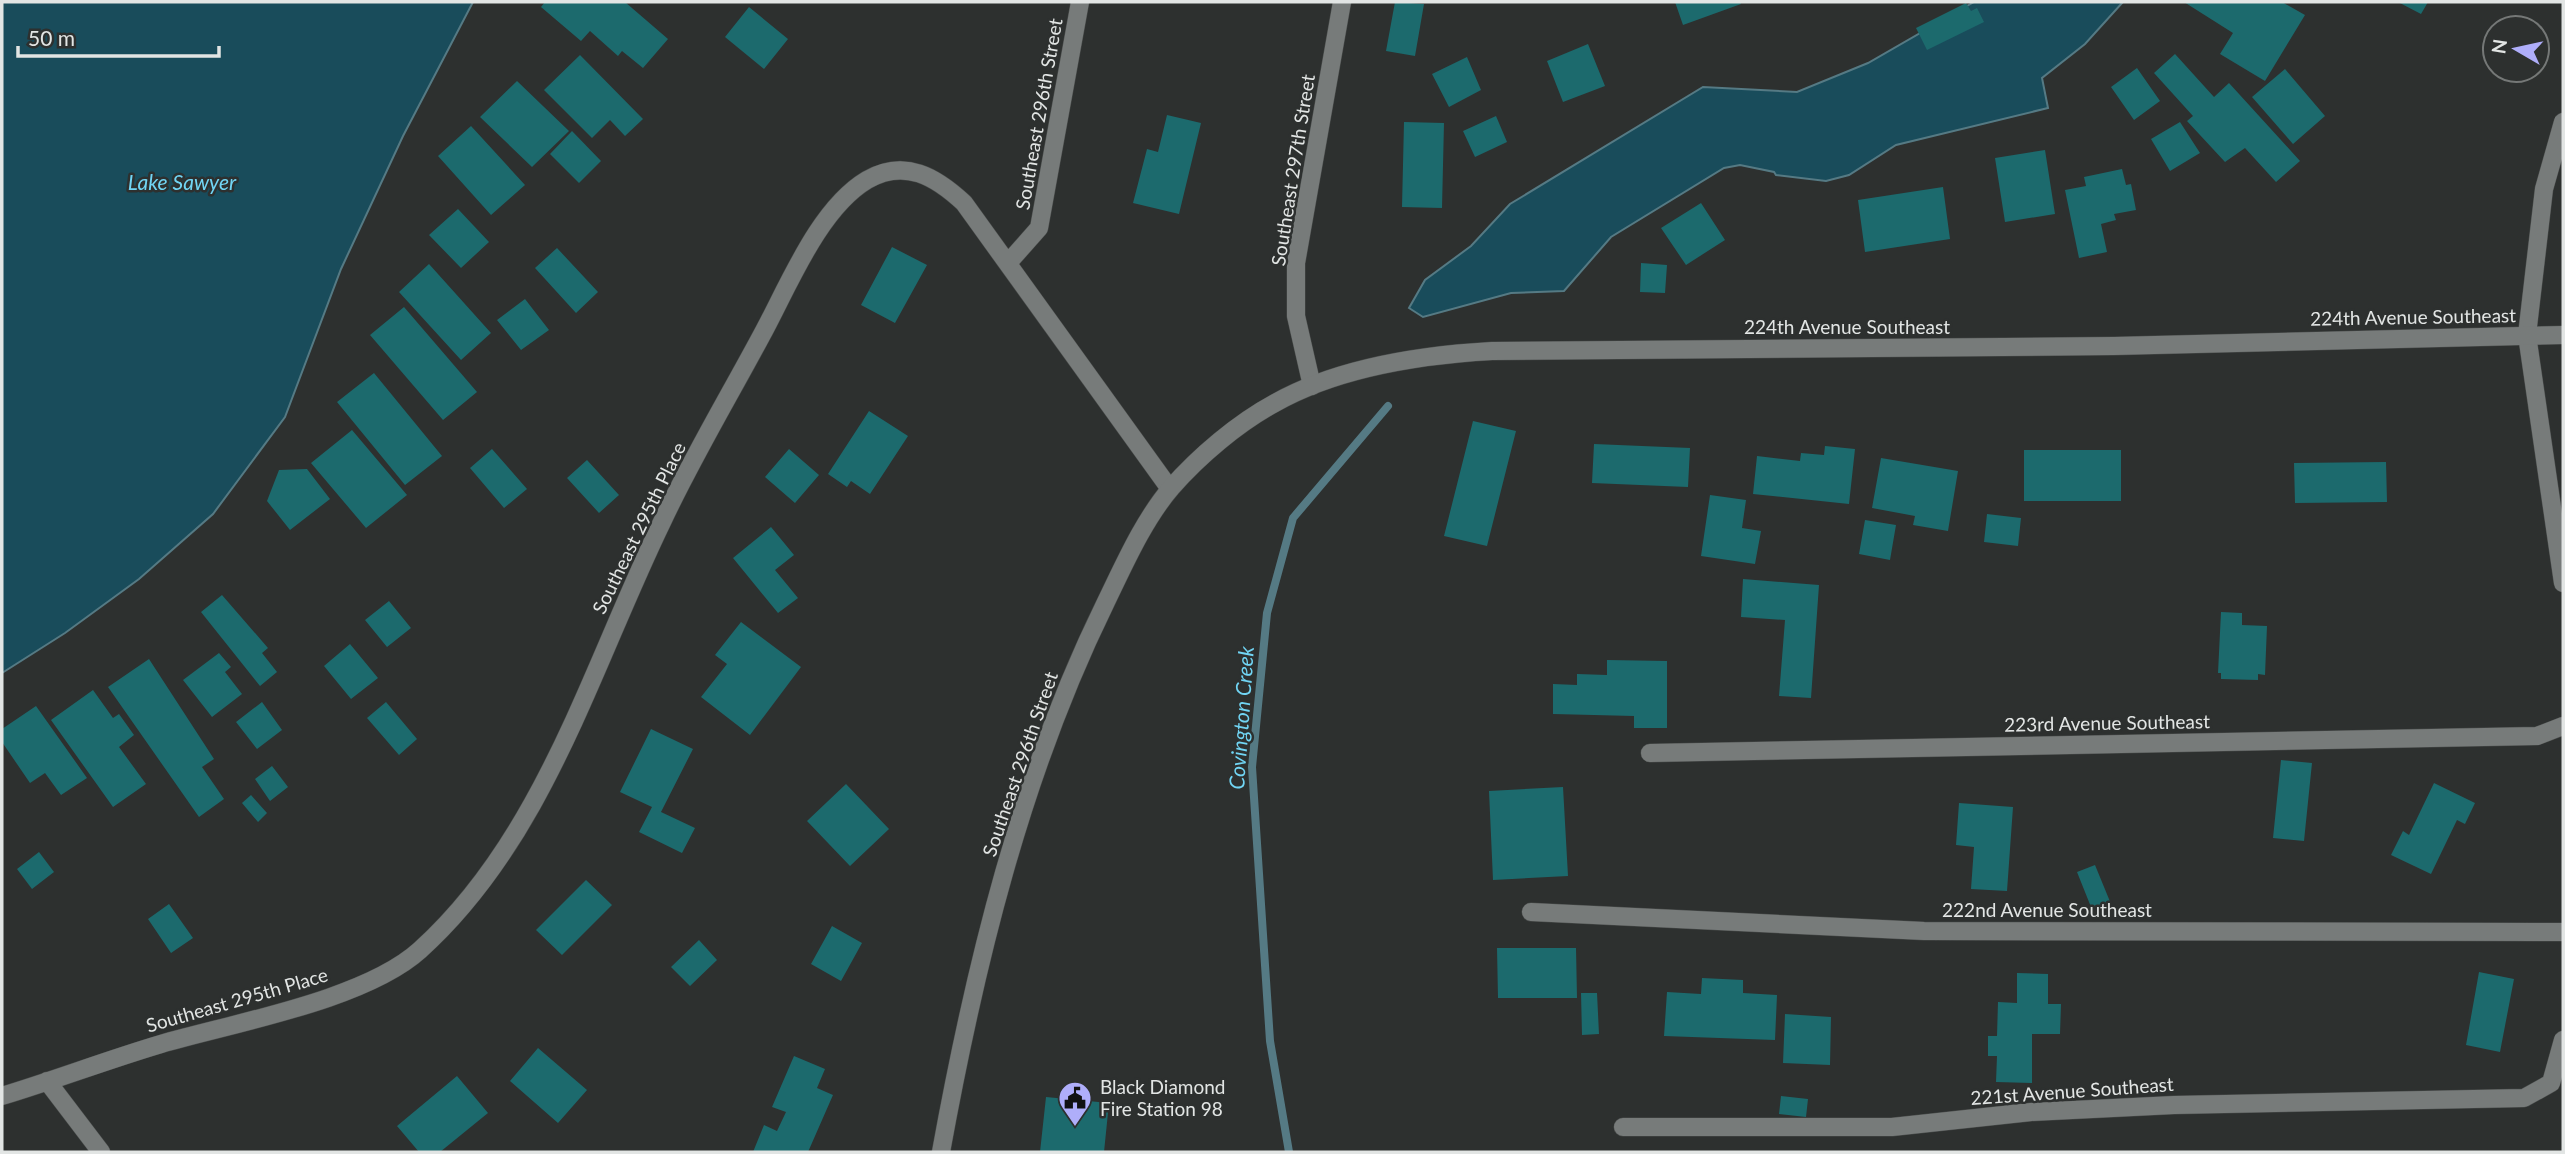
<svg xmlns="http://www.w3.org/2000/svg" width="2565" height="1154" font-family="Lato,sans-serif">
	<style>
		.water { fill: #194c5b; stroke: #557a84; stroke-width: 2 }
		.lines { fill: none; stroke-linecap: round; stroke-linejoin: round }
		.stream { stroke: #557a84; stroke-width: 8 }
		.building { fill: #1c6a6d }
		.minor-casing { stroke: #4a4d4c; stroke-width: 19 }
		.tertiary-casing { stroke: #4a4d4c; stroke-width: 19 }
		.minor { stroke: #777b7a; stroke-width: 18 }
		.tertiary { stroke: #777b7a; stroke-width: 18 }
		.labels { text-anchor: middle; stroke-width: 5; stroke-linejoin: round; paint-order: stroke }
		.street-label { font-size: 19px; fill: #e2e5e4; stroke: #2d302f }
		.poi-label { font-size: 19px; fill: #e2e5e4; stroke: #2d302f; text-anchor: start }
		.water-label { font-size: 21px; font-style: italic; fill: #71d5f4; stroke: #2d302f }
	</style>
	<rect width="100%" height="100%" fill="#2d302f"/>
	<path class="water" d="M 2,2 L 473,2 L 403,136 L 341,269 L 285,417 L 213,514 L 139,579 L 65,633 L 2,673 Z
		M 1974,2 L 2123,2 L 2085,44 L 2042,78 L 2048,108 L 1896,145 L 1849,175 L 1826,181 L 1776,175 L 1774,172 L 1740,165 L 1724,168 L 1611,237 L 1564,291 L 1511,293 L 1423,317 L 1409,308 L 1425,280 L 1471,246 L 1510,204 L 1703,87 L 1797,92 L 1868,63 Z"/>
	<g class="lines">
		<path class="stream" d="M 1289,1152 L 1270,1041 L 1252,767 L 1267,613 L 1293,518 L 1388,406"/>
	</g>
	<path class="building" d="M 545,2 L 625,2 L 668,39 L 643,68 L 622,51 L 618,56 L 590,31 L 581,41 L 541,7 Z
		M 1395,2 L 1424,4 L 1415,56 L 1386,51 Z
		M 1675,2 L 1740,2 L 1741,4 L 1683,25 Z
		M 2184,2 L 2282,2 L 2305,15 L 2265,81 L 2220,54 L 2233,33 Z
		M 2398,2 L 2428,2 L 2421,14 Z
		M 1966,3 L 1971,11 L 1977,8 L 1984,22 L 1927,50 L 1916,28 Z
		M 749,7 L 788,39 L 764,69 L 725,37 Z
		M 1588,44 L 1605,86 L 1563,102 L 1547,61 Z
		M 2175,54 L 2214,97 L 2229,83 L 2300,161 L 2276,182 L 2245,148 L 2225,162 L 2187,121 L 2193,116 L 2154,73 Z
		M 580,55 L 643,119 L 625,136 L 610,120 L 592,138 L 544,90 Z
		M 1467,57 L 1481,90 L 1449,107 L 1432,74 Z
		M 2137,68 L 2160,101 L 2134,120 L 2111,87 Z
		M 2285,69 L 2325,116 L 2293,144 L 2252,97 Z
		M 517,81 L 569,131 L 532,167 L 480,117 Z
		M 1167,115 L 1201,123 L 1179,214 L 1133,203 L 1147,149 L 1158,152 Z
		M 1496,116 L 1507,142 L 1475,157 L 1463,131 Z
		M 1404,122 L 1444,123 L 1442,208 L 1402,207 Z
		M 2180,122 L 2200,153 L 2170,171 L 2151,139 Z
		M 471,126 L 525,185 L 491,215 L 438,156 Z
		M 572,131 L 601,161 L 579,183 L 550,154 Z
		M 2045,150 L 2055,214 L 2005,222 L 1995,158 Z
		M 2122,169 L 2126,185 L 2131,184 L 2136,210 L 2114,214 L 2116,220 L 2101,224 L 2107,252 L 2079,258 L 2065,190 L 2086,186 L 2084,177 Z
		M 1943,187 L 1950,239 L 1865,252 L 1858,200 Z
		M 1701,203 L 1725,240 L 1686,265 L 1661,228 Z
		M 458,209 L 489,242 L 461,268 L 429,235 Z
		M 892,247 L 927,265 L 895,323 L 861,305 Z
		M 557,248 L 598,292 L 576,313 L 535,268 Z
		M 1641,263 L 1667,265 L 1665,293 L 1640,292 Z
		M 429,264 L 491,333 L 461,360 L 399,292 Z
		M 525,299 L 549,330 L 521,350 L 497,320 Z
		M 404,307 L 477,392 L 443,420 L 370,335 Z
		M 374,373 L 442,456 L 405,485 L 337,402 Z
		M 869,411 L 908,436 L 870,494 L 851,481 L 847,487 L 828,474 Z
		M 1473,421 L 1516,431 L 1487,546 L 1444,536 Z
		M 352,430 L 407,495 L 366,528 L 311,463 Z
		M 1594,444 L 1690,448 L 1688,487 L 1592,483 Z
		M 1825,446 L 1855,449 L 1849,504 L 1753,494 L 1757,456 L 1800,461 L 1801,453 L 1824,455 Z
		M 492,449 L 527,489 L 504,508 L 470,468 Z
		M 789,449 L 819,475 L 795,503 L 765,477 Z
		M 2024,450 L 2121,450 L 2121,501 L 2024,501 Z
		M 1881,458 L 1958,471 L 1948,531 L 1913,525 L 1915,516 L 1872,508 Z
		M 587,460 L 619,495 L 599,513 L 567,478 Z
		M 2386,462 L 2387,502 L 2295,503 L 2294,463 Z
		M 307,469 L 330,499 L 290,530 L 267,501 L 279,470 Z
		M 1710,495 L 1746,500 L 1742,528 L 1761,531 L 1755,564 L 1701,556 Z
		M 1987,514 L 2021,518 L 2018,546 L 1984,542 Z
		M 1865,520 L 1896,525 L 1890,560 L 1859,554 Z
		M 771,527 L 794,555 L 775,570 L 798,598 L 778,613 L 733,558 Z
		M 1743,579 L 1819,585 L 1811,698 L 1779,696 L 1785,620 L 1741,617 Z
		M 222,595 L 268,648 L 262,653 L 277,672 L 260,686 L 201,612 Z
		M 389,601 L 411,628 L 387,647 L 365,620 Z
		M 2221,612 L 2242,613 L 2242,625 L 2267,626 L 2265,675 L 2258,674 L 2258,680 L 2221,679 L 2221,673 L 2218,673 Z
		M 741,622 L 801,667 L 750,735 L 701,697 L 727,664 L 715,655 Z
		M 350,644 L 378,678 L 351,699 L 324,666 Z
		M 219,653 L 231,667 L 225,672 L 242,694 L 212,717 L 183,680 Z
		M 149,659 L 214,759 L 202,767 L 224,799 L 199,817 L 108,687 Z
		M 1607,660 L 1667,661 L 1667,728 L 1634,728 L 1634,716 L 1553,714 L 1553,684 L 1577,685 L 1577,674 L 1607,675 Z
		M 93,690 L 113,718 L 119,714 L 134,735 L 119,747 L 146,784 L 113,807 L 51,720 Z
		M 262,702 L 282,730 L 257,749 L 236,722 Z
		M 386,702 L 417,739 L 399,755 L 367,718 Z
		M 36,706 L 87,778 L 61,795 L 45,773 L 30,783 L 2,742 L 2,729 Z
		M 651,729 L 693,749 L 661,812 L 695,828 L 682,853 L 639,832 L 652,807 L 620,792 Z
		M 2281,760 L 2312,763 L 2304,841 L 2273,838 Z
		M 272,766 L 288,787 L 270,801 L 255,779 Z
		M 2434,783 L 2475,803 L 2465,824 L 2457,820 L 2431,874 L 2391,855 L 2403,831 L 2409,835 Z
		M 846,784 L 889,829 L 850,866 L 807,821 Z
		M 1563,787 L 1568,876 L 1493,880 L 1489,791 Z
		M 251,795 L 267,813 L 258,822 L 242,803 Z
		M 1959,803 L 2013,807 L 2007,891 L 1971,889 L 1974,847 L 1956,845 Z
		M 39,852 L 54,872 L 32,889 L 17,869 Z
		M 2095,865 L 2111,904 L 2093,912 L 2077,872 Z
		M 586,880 L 612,905 L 562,955 L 536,930 Z
		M 169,904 L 193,938 L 171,953 L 148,919 Z
		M 832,926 L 862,943 L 841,981 L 811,964 Z
		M 699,940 L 717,960 L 690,986 L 671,967 Z
		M 1497,948 L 1576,948 L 1577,998 L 1498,998 Z
		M 2479,972 L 2514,979 L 2500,1052 L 2466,1045 Z
		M 2017,973 L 2048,974 L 2048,1004 L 2061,1004 L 2060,1034 L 2032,1034 L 2032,1083 L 1996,1082 L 1997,1056 L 1988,1056 L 1988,1036 L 1997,1036 L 1998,1002 L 2017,1003 Z
		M 1702,978 L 1743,980 L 1743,993 L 1777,995 L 1775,1040 L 1664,1036 L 1667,992 L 1701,994 Z
		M 1581,993 L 1597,993 L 1599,1034 L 1582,1035 Z
		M 1785,1014 L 1831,1017 L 1830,1065 L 1783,1063 Z
		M 538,1048 L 587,1090 L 558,1123 L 510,1081 Z
		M 794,1056 L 825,1069 L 817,1088 L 833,1095 L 808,1152 L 753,1152 L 764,1125 L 777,1131 L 786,1112 L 772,1107 Z
		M 457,1076 L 488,1113 L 440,1152 L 419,1152 L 397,1126 Z
		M 1781,1096 L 1808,1099 L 1806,1117 L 1779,1114 Z
		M 1046,1097 L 1109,1103 L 1104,1152 L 1040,1152 Z"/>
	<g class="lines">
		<defs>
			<path id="minor" d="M 2563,122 L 2544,189 L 2527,335 L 2563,583
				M 1008,263 L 1039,228 L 1080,2
				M 1312,386 L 1296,316 L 1296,263 L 1342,2
				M 1650,753 L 2537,736 L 2563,726
				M 1531,912 L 1924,931 L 2563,932
				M 47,1081 L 101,1152
				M 2,1096 C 55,1080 107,1060 161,1044 C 233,1023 365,1000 420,950 C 544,838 591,668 662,522 C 693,456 731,393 765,329 C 790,282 820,208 867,180 C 905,158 936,177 964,203 L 1170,489
				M 1623,1127 L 1892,1127 L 2031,1112 L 2174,1105 L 2524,1098 L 2551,1083 L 2563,1040"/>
			<path id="tertiary" d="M 941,1152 C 975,965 1021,775 1105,604 C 1124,565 1143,521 1171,488 C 1199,456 1238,423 1275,403 C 1337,368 1422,355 1492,351 L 2114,346 L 2563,335"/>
		</defs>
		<use href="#minor" class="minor-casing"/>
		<use href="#tertiary" class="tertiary-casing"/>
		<use href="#minor" class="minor"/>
		<use href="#tertiary" class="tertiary"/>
	</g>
	<defs>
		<symbol id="civic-pin" viewBox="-11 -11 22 30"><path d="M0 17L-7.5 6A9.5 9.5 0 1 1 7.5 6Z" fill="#afaefa" stroke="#2d302f"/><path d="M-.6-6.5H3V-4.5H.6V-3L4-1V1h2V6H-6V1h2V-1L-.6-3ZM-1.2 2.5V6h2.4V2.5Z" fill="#111"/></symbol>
	</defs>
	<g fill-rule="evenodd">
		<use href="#civic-pin" x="1056" y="1079" width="38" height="52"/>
	</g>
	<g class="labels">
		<g class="street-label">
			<text transform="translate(1039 114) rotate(-80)" y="7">Southeast 296th Street</text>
			<text transform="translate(1293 170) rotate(-81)" y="7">Southeast 297th Street</text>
			<text transform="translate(2413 317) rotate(-1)" y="7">224th Avenue Southeast</text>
			<text x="1847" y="334">224th Avenue Southeast</text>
			<text transform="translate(639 528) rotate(-64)" y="7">Southeast 295th Place</text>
			<text transform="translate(2107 723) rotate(-1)" y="7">223rd Avenue Southeast</text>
			<text transform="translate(1020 764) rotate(-71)" y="7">Southeast 296th Street</text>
			<text x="2047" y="917">222nd Avenue Southeast</text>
			<text transform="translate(237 1000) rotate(-16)" y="7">Southeast 295th Place</text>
			<text transform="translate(2072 1091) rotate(-4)" y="7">221st Avenue Southeast</text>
		</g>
		<g class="poi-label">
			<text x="1100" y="1094">Black Diamond<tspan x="1100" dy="22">Fire Station 98</tspan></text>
		</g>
		<g class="water-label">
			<text x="182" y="190">Lake Sawyer</text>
			<text transform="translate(1242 718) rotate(-86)" y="7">Covington Creek</text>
		</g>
	</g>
	<rect width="2565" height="1154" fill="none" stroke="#e2e5e4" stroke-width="7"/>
	<g transform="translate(2516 49) rotate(279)"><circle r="33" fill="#2d302f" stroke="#757877" stroke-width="2"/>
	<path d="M0-5L12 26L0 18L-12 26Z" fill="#afaefa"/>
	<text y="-10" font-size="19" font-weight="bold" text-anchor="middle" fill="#e2e5e4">N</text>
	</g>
	<path d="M18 46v10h201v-10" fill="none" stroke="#e2e5e4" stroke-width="3.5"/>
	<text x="28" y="46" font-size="21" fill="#e2e5e4" stroke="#2d302f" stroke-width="5" paint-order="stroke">50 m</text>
</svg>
